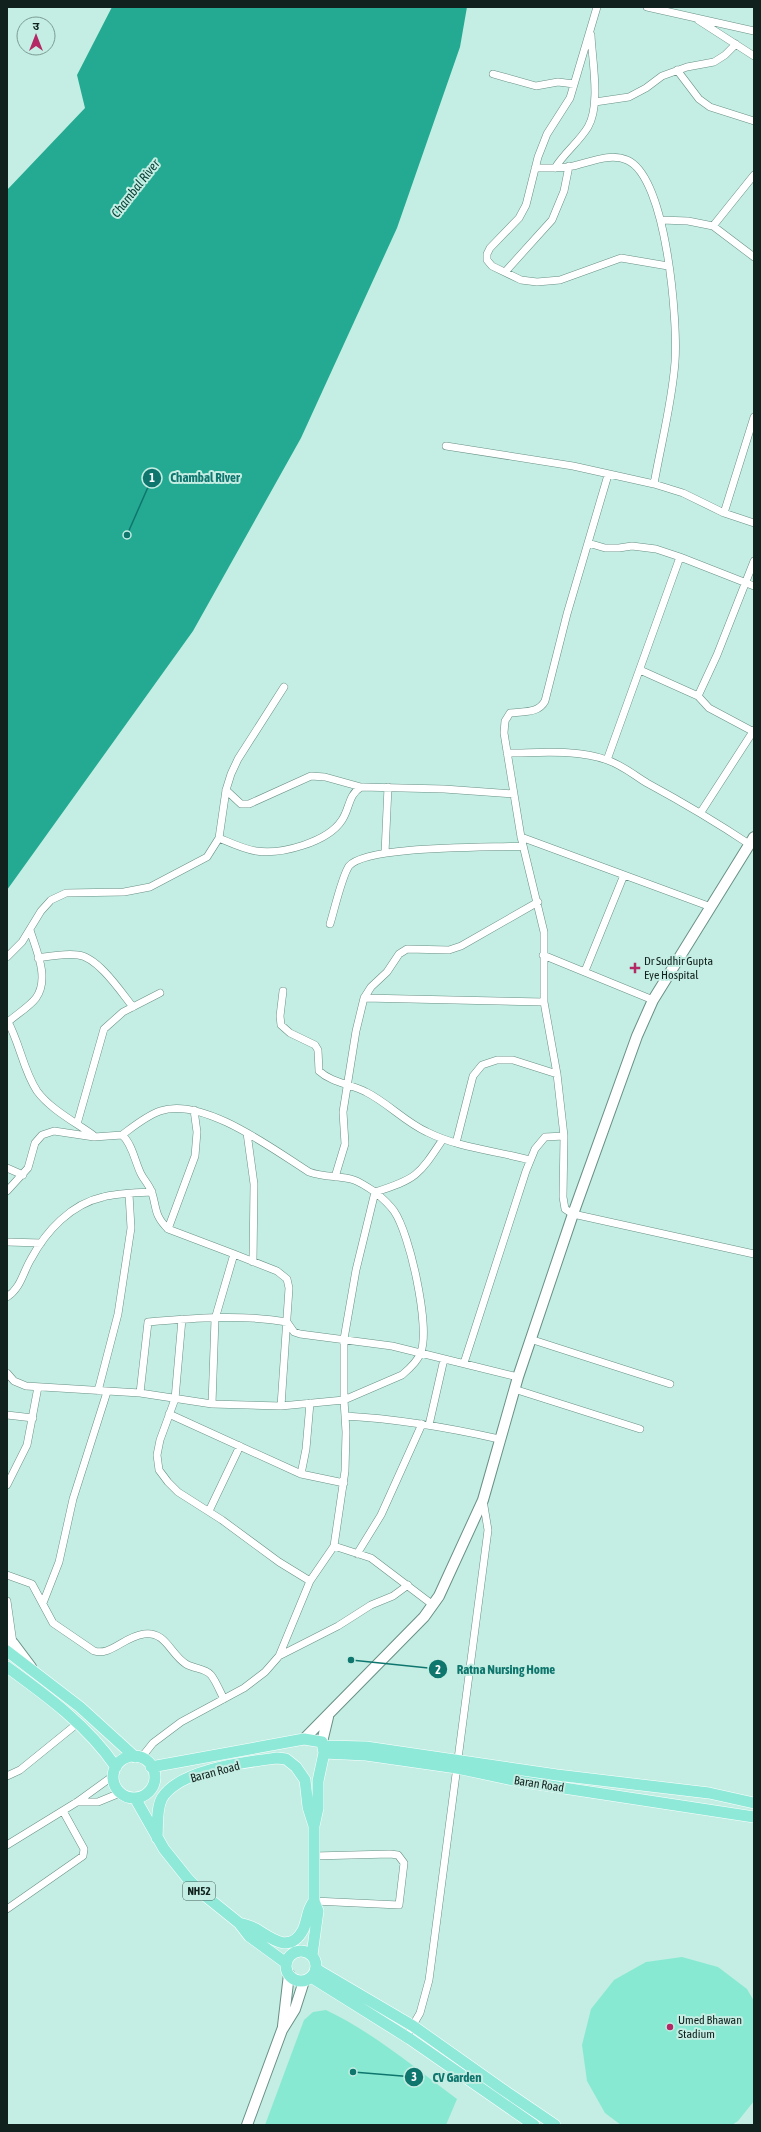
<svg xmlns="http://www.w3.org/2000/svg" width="761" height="2132" font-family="'Asap Condensed','Noto Sans Devanagari',sans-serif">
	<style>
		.green { fill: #88e9d2 }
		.water { fill: #24aa92 }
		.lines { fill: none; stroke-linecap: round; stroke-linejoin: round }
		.street-casing { stroke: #699086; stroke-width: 8 }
		.secondary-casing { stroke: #699086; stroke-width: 12 }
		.primary-casing { stroke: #fff; stroke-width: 12 }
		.street { stroke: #fff; stroke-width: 7 }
		.secondary { stroke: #fff; stroke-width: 10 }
		.primary { stroke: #8fe9d8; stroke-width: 11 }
		.poi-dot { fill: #b32865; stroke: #c4eee3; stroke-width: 1.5 }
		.labels { text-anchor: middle; stroke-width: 4; stroke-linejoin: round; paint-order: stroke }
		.shield { fill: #c4eee3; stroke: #475e58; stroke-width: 1 }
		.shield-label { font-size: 11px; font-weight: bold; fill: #11211d }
		.poi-label { font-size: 12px; fill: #11211d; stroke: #c4eee3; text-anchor: start }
		.street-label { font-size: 12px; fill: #11211d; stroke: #c4eee3 }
		.water-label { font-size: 13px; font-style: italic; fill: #094137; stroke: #c4eee3 }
		.leader { fill: none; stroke: #0f766e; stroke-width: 1.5 }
		.callout-dot { fill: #0f766e; stroke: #c4eee3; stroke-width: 1.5 }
		.mark-label { font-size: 12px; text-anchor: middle; font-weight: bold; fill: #fff }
		.callout-label { font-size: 13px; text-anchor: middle; font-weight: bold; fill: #0f766e; stroke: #c4eee3; stroke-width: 4; stroke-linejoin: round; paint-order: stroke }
	</style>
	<rect width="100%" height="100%" fill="#c4eee3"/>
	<path class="green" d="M 682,1957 L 718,1967 L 747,1989 L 754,2001 L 754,2101 L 738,2121 L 732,2125 L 621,2125 L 605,2113 L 587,2081 L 582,2045 L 591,2009 L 614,1980 L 646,1962 Z
		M 326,2010 C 374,2033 415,2068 457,2099 L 446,2125 L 265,2125 L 304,2020 L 313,2012 Z"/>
	<path class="water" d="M 112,7 L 467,7 L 460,47 L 397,228 L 301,438 L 193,631 L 7,890 L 7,190 L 85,108 L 77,75 Z"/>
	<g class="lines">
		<defs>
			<path id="street" d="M 597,7 L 570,98 L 547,134 L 538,157 L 526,205 L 519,218 L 490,248 L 487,254 L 487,260 L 492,266 L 521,280 L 537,282 L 560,280 L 621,258 L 668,266
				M 647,7 L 754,31
				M 698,20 L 754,56
				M 677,70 L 699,99 L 710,107 L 754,121
				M 493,74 L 536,86 L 558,82 L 574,84
				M 595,102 L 629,97 L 646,88 L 662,76 L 687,67 L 714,62 L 725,55 L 736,44
				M 535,168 C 546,168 557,168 568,167 C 587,164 608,152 627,160 C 667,177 678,323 675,362 C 672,403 661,444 654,484
				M 555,168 C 564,153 579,142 588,127 C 601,105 592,60 591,35
				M 661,220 L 688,221 L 713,226 L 754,257
				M 713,226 L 754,175
				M 505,272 L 552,220 L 564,191 L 569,166
				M 446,446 L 573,466 L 654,484 L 683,493 L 724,513 L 754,523
				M 608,475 L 567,614 L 545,701 C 538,714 523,711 510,713 L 505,721 L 504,733 L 521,837 L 544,932 L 544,1002 L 557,1074 L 564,1136 L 563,1197 L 565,1209 L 573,1214 L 754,1254
				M 724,513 L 754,417
				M 588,543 L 605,548 L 619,548 L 632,546 L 656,549 L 680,557 L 754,586
				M 640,670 L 698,696 L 709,708 L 754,732
				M 698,696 L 717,655 L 754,561
				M 507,753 C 540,753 576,749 607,760 C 622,765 634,775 647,783 C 682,802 716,822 749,844
				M 607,760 L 680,557
				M 226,790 L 241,804 L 249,804 L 311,776 L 325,777 L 361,787
				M 701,812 L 754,730
				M 521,837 L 711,907
				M 219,838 C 231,843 243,849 256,851 C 281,855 328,842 342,820 C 350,808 348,795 361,787 L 444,789 L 514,794
				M 385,853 L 388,787
				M 330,924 C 334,911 342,876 349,866 C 367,845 492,848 523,846
				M 543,955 L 653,1000
				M 7,957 L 22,942 L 41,911 L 51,900 L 66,893 L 124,892 L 150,887 L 207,857 L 219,838 L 226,790 L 231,774 L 238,759 L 284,687
				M 38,958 C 51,956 65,953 78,955 C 98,957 121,992 133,1007
				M 585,971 L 624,875
				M 283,991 L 280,1016 L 281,1025 L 290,1033 L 315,1045 L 318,1050 L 319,1071 C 332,1083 351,1084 366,1092 C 388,1103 405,1122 427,1132 C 459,1148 497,1151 530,1160
				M 364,998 L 544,1002
				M 7,1020 C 20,1043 23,1070 37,1091 C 50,1109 75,1122 93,1135
				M 8,1022 C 17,1014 29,1007 36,998 C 50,978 36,950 30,930
				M 77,1124 L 104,1029 L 123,1012 L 160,993
				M 247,1133 L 254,1184 L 253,1262
				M 456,1143 L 473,1076 L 482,1065 L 497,1060 L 513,1060 L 557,1074
				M 7,1168 L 23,1175
				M 335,1177 L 345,1144 L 343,1112 L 356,1031 L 364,998 L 371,987 L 387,972 L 399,954 L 407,949 L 449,950 L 461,946 L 538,902
				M 7,1191 L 28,1168 L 35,1143 L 42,1135 L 54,1131 L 94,1137 L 122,1135 C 132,1143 135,1162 141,1174 C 144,1180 150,1186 152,1193 C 157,1209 154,1215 168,1229 L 234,1254 L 215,1319 L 212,1404
				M 168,1229 L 195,1156 L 197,1132 L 194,1110
				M 7,1242 L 41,1243
				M 234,1254 L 277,1271 L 287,1279 L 289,1288 L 281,1406
				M 7,1297 C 21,1288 23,1272 31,1259 C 46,1231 71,1204 103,1197 C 118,1193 136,1193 152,1192
				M 182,1319 L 175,1399 L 160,1440 L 157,1455 L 159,1470 L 168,1482 L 178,1492 L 222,1520 L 279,1562 L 310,1581
				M 530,1339 L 670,1384
				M 464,1363 L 526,1171 L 535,1149 L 545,1137 L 564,1136
				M 7,1373 L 14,1381 L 26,1386 L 140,1393 L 212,1404 L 281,1406 L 344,1400 L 402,1375 C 408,1370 418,1361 421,1352 C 430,1326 410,1234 394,1211 C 389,1204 381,1197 375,1192 C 369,1188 360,1182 354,1180 C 340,1175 325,1178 309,1172 C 274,1150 203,1096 160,1111 C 146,1116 134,1126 122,1135
				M 514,1389 L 640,1429
				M 98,1391 L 118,1314 L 131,1228 L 129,1194
				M 140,1393 L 148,1322 C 194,1318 242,1314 287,1322 L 294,1332 L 300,1334 L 392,1346 L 518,1377
				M 169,1414 L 301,1474 L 344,1483
				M 7,1415 L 33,1418
				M 345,1416 C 400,1419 446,1427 499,1439
				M 429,1425 L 444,1359
				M 301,1474 L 306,1449 L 310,1403
				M 7,1485 L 27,1445 L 38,1387
				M 209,1511 L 240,1446
				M 334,1546 L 371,1558 L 433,1605
				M 357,1554 L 381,1515 L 422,1424
				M 7,1575 L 32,1584 L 53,1623 L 94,1651 C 111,1656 123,1637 144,1634 C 166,1631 170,1654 186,1664 C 194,1669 205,1668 211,1675 C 216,1681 220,1692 224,1699
				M 7,1601 L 13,1643
				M 43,1603 L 59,1562 L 73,1499 L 107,1392
				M 279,1656 L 338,1626 L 371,1605 L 393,1596 L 408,1585
				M 141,1758 L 153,1743 L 181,1722 L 244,1688 L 265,1672 L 279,1656 L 310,1581 L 334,1546 L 345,1471 L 346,1432 L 344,1400 L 344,1339 L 356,1270 L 375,1192 C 417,1179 419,1175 443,1139
				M 7,1776 L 20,1770 L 78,1723
				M 77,1802 L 98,1802 L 120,1793
				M 7,1845 L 77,1802 L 113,1776
				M 314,1901 L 399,1905 L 404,1863 L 398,1855 L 390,1854 L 314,1856
				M 7,1909 L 83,1856 L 84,1849 L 63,1811
				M 406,2037 L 420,2013 L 429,1980 L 488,1530 L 483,1500"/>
			<path id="secondary" d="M 7,1638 L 13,1643 L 31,1667
				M 304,1739 L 424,1617 L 439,1596 L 483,1500 L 518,1377 L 573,1214 L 637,1036 L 653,1000 L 754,837
				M 322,1742 L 328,1717
				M 283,2026 L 289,1974
				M 247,2125 L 282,2030 L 295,2009 L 304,1981"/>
			<path id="primary" d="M 7,1651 L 80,1707 L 135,1757
				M 7,1667 C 47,1696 87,1725 116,1767
				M 324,1746 L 366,1747 L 557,1775 L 709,1793 L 754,1803
				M 324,1753 L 366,1755 L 457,1768 L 518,1781 L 754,1817
				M113 1777a21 21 0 1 1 42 0a21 21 0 1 1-42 0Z
				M 151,1767 L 304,1739 L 322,1742 L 324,1753 L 318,1781 L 318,1808 L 314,1826 L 314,1901 L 318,1911 L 312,1955
				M 135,1798 L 164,1849 L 188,1879 L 203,1894 L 239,1923 L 249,1936 L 286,1963
				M 157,1838 C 158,1826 156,1809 162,1798 C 180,1769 246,1762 277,1758 L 286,1759 L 296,1767 L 305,1780 L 308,1807 L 314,1826
				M 239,1923 C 245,1925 251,1926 256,1929 C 272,1939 290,1954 303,1930 C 308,1920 306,1911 314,1901
				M286 1966a15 15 0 1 1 30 0a15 15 0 1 1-30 0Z
				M 316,1969 L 413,2026 L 502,2089 L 555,2125
				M 311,1977 L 410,2039 L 534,2125"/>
		</defs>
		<use href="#street" class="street-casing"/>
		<use href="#secondary" class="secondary-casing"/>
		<use href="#primary" class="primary-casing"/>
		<use href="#street" class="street"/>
		<use href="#secondary" class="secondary"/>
		<use href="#primary" class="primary"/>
	</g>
	<g class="poi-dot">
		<path d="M633 962h4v4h4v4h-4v4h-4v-4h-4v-4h4z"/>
		<circle cx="670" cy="2027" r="4"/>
	</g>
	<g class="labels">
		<rect class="shield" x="183" y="1882" width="32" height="18" rx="3"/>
		<g class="shield-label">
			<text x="199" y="1895">NH52</text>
		</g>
		<g class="poi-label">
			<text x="644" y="965">Dr Sudhir Gupta<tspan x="644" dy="14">Eye Hospital</tspan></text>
			<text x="678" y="2024">Umed Bhawan<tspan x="678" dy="14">Stadium</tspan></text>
		</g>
		<g class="street-label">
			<text transform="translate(215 1772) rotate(-15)" y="4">Baran Road</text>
			<text transform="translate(539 1784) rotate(9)" y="4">Baran Road</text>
		</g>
		<g class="water-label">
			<text transform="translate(135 188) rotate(-52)" y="5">Chambal River</text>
		</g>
	</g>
	<path class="leader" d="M127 535L152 478M351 1660L438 1669M353 2072L414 2077"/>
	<g class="callout-dot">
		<circle cx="127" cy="535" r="4"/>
		<circle cx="351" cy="1660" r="4"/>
		<circle cx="353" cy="2072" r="4"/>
		<circle cx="152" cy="478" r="10"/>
		<circle cx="438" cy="1669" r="10"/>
		<circle cx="414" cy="2077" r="10"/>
	</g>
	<g class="mark-label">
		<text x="152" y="482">1</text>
		<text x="438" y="1674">2</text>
		<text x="414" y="2081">3</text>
	</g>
	<g class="callout-label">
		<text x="205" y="482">Chambal River</text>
		<text x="506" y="1674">Ratna Nursing Home</text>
		<text x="457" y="2082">CV Garden</text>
	</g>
	<rect width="761" height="2132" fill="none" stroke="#11211d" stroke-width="16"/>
	<g transform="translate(36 36)"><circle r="19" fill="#c4eee3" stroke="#7c9c94"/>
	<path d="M0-3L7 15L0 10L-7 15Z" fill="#b32865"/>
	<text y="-6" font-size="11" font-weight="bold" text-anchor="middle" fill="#11211d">उ</text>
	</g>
</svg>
